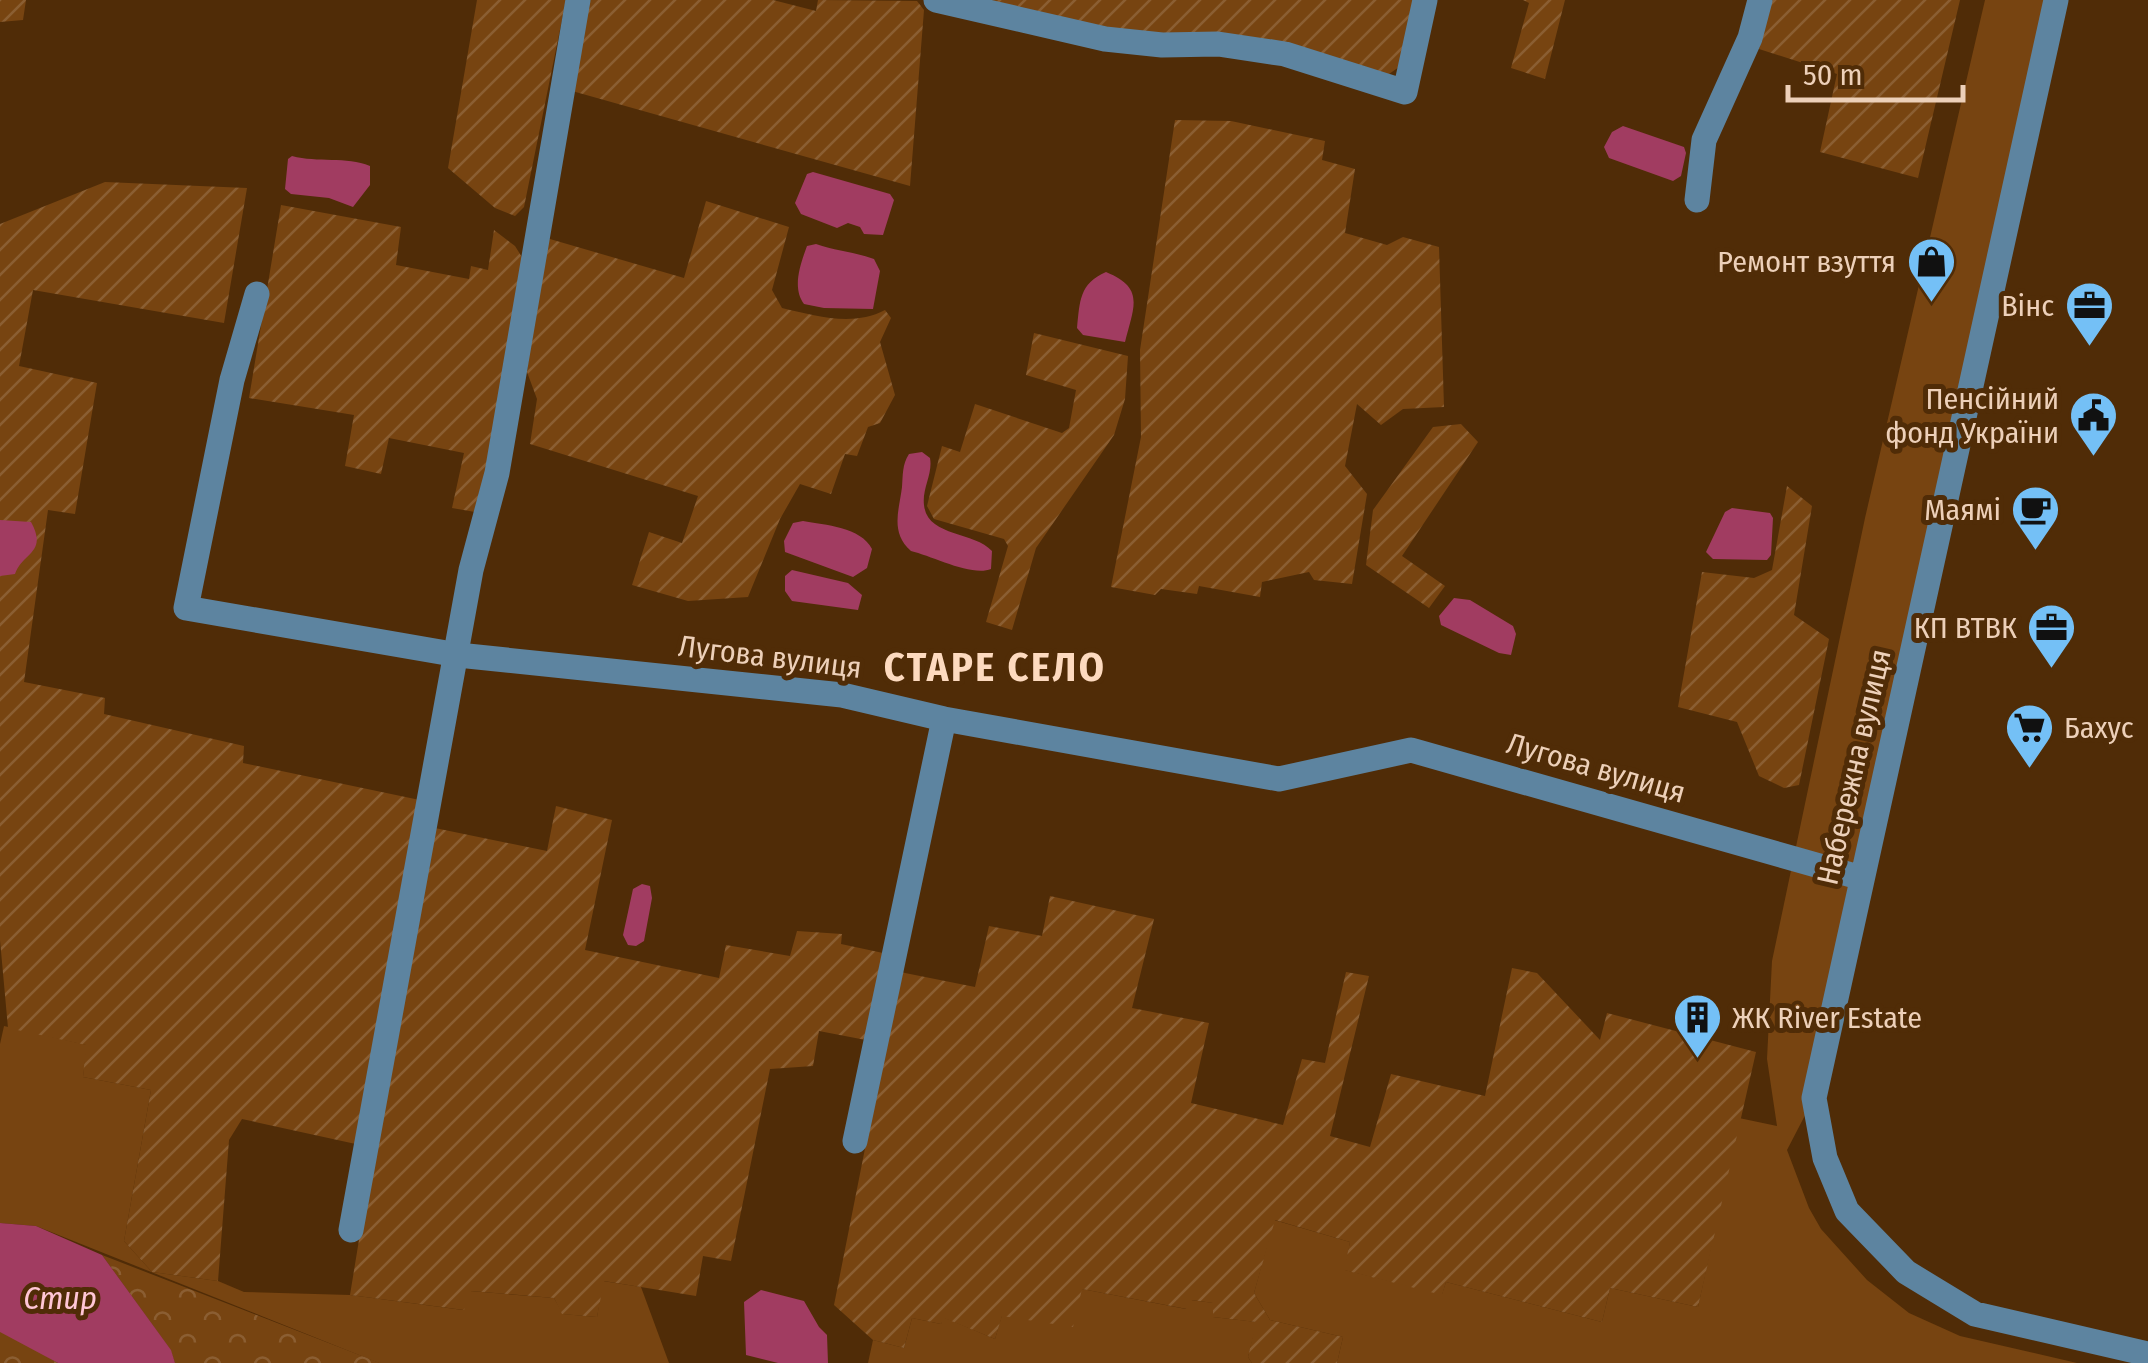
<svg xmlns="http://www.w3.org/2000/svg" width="2148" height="1363" font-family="'Fira Sans Condensed',sans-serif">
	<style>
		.grass { fill: #741 }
		.forest { fill: url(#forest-crowns) }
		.garden { fill: url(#garden-furrows) }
		.water { fill: #a13c61 }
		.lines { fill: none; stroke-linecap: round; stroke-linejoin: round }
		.minor { stroke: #5d84a0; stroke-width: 25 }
		.labels { text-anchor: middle; stroke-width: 10; stroke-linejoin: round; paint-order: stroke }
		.poi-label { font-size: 30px; fill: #edd0b9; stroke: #502c07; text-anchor: end }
		.street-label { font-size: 30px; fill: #edd0b9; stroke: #502c07 }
		.water-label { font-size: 32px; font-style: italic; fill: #ffc6d6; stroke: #502c07 }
		.district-label { font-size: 40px; font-weight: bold; letter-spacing: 2.5px; fill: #fddabf; stroke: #502c07 }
	</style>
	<defs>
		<pattern id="forest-crowns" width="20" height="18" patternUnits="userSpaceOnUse" patternTransform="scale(2.5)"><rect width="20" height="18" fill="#741"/><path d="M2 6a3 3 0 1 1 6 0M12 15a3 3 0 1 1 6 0" fill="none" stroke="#8b5e32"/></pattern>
		<pattern id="garden-furrows" width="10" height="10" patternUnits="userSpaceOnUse" patternTransform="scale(2.5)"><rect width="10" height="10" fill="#741"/><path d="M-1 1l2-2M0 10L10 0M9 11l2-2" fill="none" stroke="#8b5e32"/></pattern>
	</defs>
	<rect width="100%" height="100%" fill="#502c07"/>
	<path class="grass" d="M 1985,0 L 2056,0 L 1814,1098 L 1787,1150 L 1809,1208 L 1821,1229 L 1867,1280 L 1909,1313 L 1960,1336 L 2077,1363 L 1337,1363 L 1343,1337 L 1270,1320 L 1254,1293 L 1274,1220 L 1350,1242 L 1345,1270 L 1442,1294 L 1446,1282 L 1602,1322 L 1610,1288 L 1698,1307 L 1739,1118 L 1777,1126 L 1767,1059 L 1772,961 L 1865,518 Z
		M 4,1026 L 87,1045 L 83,1077 L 151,1090 L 124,1241 L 152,1272 L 218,1281 L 244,1292 L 350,1295 L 463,1310 L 470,1291 L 554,1298 L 563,1314 L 597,1317 L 603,1281 L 641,1287 L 669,1363 L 379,1363 L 36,1226 L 0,1223 L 0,1044 Z
		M 1082,1289 L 1186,1309 L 1191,1300 L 1214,1303 L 1213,1317 L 1257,1322 L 1248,1357 L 1252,1363 L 868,1363 L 873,1340 L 904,1348 L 912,1318 L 941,1324 L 943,1317 L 995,1339 L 1002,1315 Z"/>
	<path class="forest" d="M 102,1255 L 380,1363 L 175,1363 L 170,1349 Z
		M 0,1332 L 5,1332 L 58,1363 L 0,1363 Z"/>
	<path class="garden" d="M 0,0 L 26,0 L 23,20 L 0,22 Z
		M 477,0 L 566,0 L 524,207 L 515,216 L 495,208 L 448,168 Z
		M 583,0 L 773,0 L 816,11 L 818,0 L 917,1 L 924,10 L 910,186 L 565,89 Z
		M 982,0 L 1419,0 L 1399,67 L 1389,74 L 1374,74 L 1105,30 Z
		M 1523,0 L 1565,0 L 1545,79 L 1511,68 L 1529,3 Z
		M 1772,0 L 1960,0 L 1918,178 L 1820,152 L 1837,74 L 1759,49 Z
		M 1175,120 L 1231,121 L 1325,141 L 1322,160 L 1355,169 L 1345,233 L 1387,245 L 1403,237 L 1439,247 L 1444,407 L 1403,409 L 1381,425 L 1357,404 L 1345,466 L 1367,494 L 1352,584 L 1314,580 L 1309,572 L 1262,582 L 1260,597 L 1199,586 L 1197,594 L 1161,589 L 1155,595 L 1111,587 L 1141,437 L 1140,350 Z
		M 105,182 L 247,188 L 224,323 L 33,290 L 19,366 L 97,383 L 75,514 L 48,510 L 24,682 L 105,698 L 104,714 L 244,746 L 243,763 L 434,803 L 430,827 L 547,851 L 556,806 L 612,820 L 585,950 L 719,978 L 726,945 L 790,956 L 797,931 L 842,934 L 841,944 L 883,953 L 871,1041 L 819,1031 L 813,1066 L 770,1069 L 731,1261 L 703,1256 L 696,1296 L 604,1281 L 597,1317 L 562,1314 L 554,1298 L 471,1291 L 464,1310 L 350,1295 L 374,1148 L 242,1119 L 229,1140 L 218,1281 L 152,1272 L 124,1241 L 151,1090 L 83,1077 L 86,1045 L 8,1028 L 0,940 L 0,224 Z
		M 706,201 L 789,227 L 772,290 L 782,308 C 816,316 853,327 885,310 L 891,318 L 880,342 L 895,395 L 880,423 L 868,427 L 857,456 L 845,454 L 831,494 L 800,484 L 780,519 L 748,597 L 688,601 L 632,585 L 649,532 L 682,543 L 698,496 L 530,444 L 537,399 L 527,372 L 543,237 L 684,278 Z
		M 281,205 L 401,227 L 396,265 L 469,279 L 471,266 L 488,270 L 494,230 L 515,246 L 525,262 L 481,513 L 452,508 L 464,453 L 389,438 L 381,474 L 345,466 L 354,415 L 249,398 Z
		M 1034,333 L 1128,356 L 1125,399 L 1114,435 L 1036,548 L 1012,630 L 986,622 L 1008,546 L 1004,539 L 934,519 L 927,506 L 942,446 L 960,452 L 975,404 L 1062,433 L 1069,428 L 1076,390 L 1026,375 Z
		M 1461,424 L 1478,442 L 1402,556 L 1445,586 L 1429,608 L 1366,565 L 1373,510 L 1433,427 Z
		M 1787,486 L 1812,506 L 1794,615 L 1829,639 L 1799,785 L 1784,788 L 1759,776 L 1737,722 L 1678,707 L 1702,572 L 1754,578 L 1772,570 Z
		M 1050,896 L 1154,919 L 1132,1008 L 1209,1023 L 1191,1103 L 1283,1125 L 1302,1059 L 1325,1063 L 1346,972 L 1369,976 L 1330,1136 L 1370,1147 L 1391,1074 L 1485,1096 L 1512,968 L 1537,973 L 1600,1040 L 1607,1013 L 1756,1052 L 1698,1307 L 1610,1288 L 1602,1322 L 1446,1282 L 1442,1295 L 1344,1270 L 1350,1242 L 1275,1220 L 1254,1293 L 1270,1320 L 1343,1337 L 1337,1363 L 1252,1363 L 1248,1357 L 1256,1322 L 1213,1317 L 1213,1303 L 1192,1300 L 1187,1309 L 1082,1289 L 1073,1327 L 1002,1316 L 995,1339 L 944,1318 L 941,1324 L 912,1318 L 904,1348 L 873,1340 L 834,1305 L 900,972 L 975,987 L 989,926 L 1042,936 Z"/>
	<path class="water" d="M 1623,126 L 1684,147 L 1686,153 L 1681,176 L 1673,181 L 1609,158 L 1604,147 L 1612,132 Z
		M 292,156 C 318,163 346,156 370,166 L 370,185 L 353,207 L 329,198 L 291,194 L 285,189 L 288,159 Z
		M 813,172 L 890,194 L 894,200 L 883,235 L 864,234 L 860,227 L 848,223 L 837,228 L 801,214 L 795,203 L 807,174 Z
		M 816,244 C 836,251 855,252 874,259 L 880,271 L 873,309 L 824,308 L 804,304 C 792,288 800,265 807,246 Z
		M 1106,272 C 1145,288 1134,306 1125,342 L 1083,335 L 1077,328 C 1080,301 1079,284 1106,272 Z
		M 922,452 L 930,458 C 933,474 922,488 924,505 C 927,537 974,531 992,551 L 991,569 C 972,577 932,556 911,551 C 890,532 899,511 902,487 C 903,475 902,465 909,454 Z
		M 1732,508 L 1770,513 L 1773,518 L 1771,555 L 1767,560 L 1713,559 L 1706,552 L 1725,512 Z
		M 0,520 L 31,522 C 48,553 23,552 15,574 L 0,576 Z
		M 803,521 C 825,525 861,527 872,549 L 867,568 L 853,577 L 785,552 L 784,541 L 793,523 Z
		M 792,570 L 848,583 L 862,595 L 858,610 L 792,601 L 785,591 L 785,576 Z
		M 1454,598 L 1470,600 L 1513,626 L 1516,634 L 1511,655 L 1499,653 L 1441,625 L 1439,616 Z
		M 642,884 L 650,886 L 652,898 L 644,941 L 636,946 L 628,945 L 623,935 L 633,889 Z
		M 0,1223 L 36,1226 L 102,1255 L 171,1350 L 175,1363 L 58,1363 L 0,1332 Z
		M 761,1290 L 804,1301 L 819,1327 L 827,1335 L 828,1363 L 778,1363 L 746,1355 L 744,1302 Z"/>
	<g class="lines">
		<path class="minor" d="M 936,0 L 1105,39 L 1162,45 L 1218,44 L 1285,54 L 1405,92 L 1425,0
			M 2056,0 L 1814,1098 L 1825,1158 L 1847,1211 L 1906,1272 L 1975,1314 L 2148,1354
			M 1697,200 L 1704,140 L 1750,38 L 1760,0
			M 257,294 L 232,380 L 186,608 L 458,655 L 842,695 L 944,719 L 1279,779 L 1411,750 L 1862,878
			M 855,1141 L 944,719
			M 351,1230 L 471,570 L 497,473 L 578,0"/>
	</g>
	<defs>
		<symbol id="shop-pin" viewBox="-11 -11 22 30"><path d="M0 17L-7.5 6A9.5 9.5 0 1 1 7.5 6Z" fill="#74c0f6" stroke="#502c07"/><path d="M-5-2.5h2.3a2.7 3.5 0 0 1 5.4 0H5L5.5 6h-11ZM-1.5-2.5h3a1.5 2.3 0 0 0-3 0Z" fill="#111"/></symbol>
		<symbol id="office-pin" viewBox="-11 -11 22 30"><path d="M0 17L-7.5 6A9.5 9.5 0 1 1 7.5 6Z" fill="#74c0f6" stroke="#502c07"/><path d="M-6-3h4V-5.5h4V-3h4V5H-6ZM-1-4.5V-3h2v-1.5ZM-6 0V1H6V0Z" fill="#111"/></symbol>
		<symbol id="civic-pin" viewBox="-11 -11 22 30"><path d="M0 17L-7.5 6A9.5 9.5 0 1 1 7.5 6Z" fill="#74c0f6" stroke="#502c07"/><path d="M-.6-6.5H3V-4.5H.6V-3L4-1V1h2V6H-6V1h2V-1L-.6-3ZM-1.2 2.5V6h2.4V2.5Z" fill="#111"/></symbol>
		<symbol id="cafe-pin" viewBox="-11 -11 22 30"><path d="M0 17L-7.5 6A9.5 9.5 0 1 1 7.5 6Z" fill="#74c0f6" stroke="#502c07"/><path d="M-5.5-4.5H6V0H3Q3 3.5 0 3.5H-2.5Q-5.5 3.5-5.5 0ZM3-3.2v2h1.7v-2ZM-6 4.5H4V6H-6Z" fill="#111"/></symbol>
		<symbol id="supermarket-pin" viewBox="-11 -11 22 30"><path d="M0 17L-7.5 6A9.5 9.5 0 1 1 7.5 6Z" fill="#74c0f6" stroke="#502c07"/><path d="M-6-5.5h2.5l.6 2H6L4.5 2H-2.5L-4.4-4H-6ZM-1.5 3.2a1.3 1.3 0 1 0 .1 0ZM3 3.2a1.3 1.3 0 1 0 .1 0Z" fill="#111"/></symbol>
		<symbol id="building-pin" viewBox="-11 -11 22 30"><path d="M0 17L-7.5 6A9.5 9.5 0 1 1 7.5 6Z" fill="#74c0f6" stroke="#502c07"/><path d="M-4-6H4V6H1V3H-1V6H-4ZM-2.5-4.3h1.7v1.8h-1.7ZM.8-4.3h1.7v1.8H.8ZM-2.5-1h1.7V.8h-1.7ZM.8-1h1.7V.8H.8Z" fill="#111"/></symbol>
	</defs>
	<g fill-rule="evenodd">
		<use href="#shop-pin" x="1904" y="234" width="55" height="75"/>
		<use href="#office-pin" x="2062" y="278" width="55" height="75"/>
		<use href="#civic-pin" x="2066" y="388" width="55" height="75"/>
		<use href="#cafe-pin" x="2008" y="482" width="55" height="75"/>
		<use href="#office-pin" x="2024" y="600" width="55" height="75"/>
		<use href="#supermarket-pin" x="2002" y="700" width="55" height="75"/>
		<use href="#building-pin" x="1670" y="990" width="55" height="75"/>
	</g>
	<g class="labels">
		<g class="poi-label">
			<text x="1896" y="272">Ремонт взуття</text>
			<text x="2054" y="316">Вінс</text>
			<text x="2059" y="409">Пенсійний<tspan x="2059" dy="34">фонд України</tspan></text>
			<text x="2001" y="520">Маямі</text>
			<text x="2017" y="638">КП ВТВК</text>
			<text x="2064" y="738" text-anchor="start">Бахус</text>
			<text x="1732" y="1028" text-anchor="start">ЖК River Estate</text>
		</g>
		<g class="street-label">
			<text transform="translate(770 657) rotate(7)" y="10">Лугова вулиця</text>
			<text transform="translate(1854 767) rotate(-77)" y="10">Набережна вулиця</text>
			<text transform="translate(1596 768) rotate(16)" y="10">Лугова вулиця</text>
		</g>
		<g class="water-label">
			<text x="60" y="1309">Стир</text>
		</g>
		<g class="district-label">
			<text x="995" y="681">СТАРЕ СЕЛО</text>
		</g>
	</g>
	<path d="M1788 85v15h175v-15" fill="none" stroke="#edd0b9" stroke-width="5"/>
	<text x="1803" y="85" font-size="30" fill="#edd0b9" stroke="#502c07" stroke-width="8" paint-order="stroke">50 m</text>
</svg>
